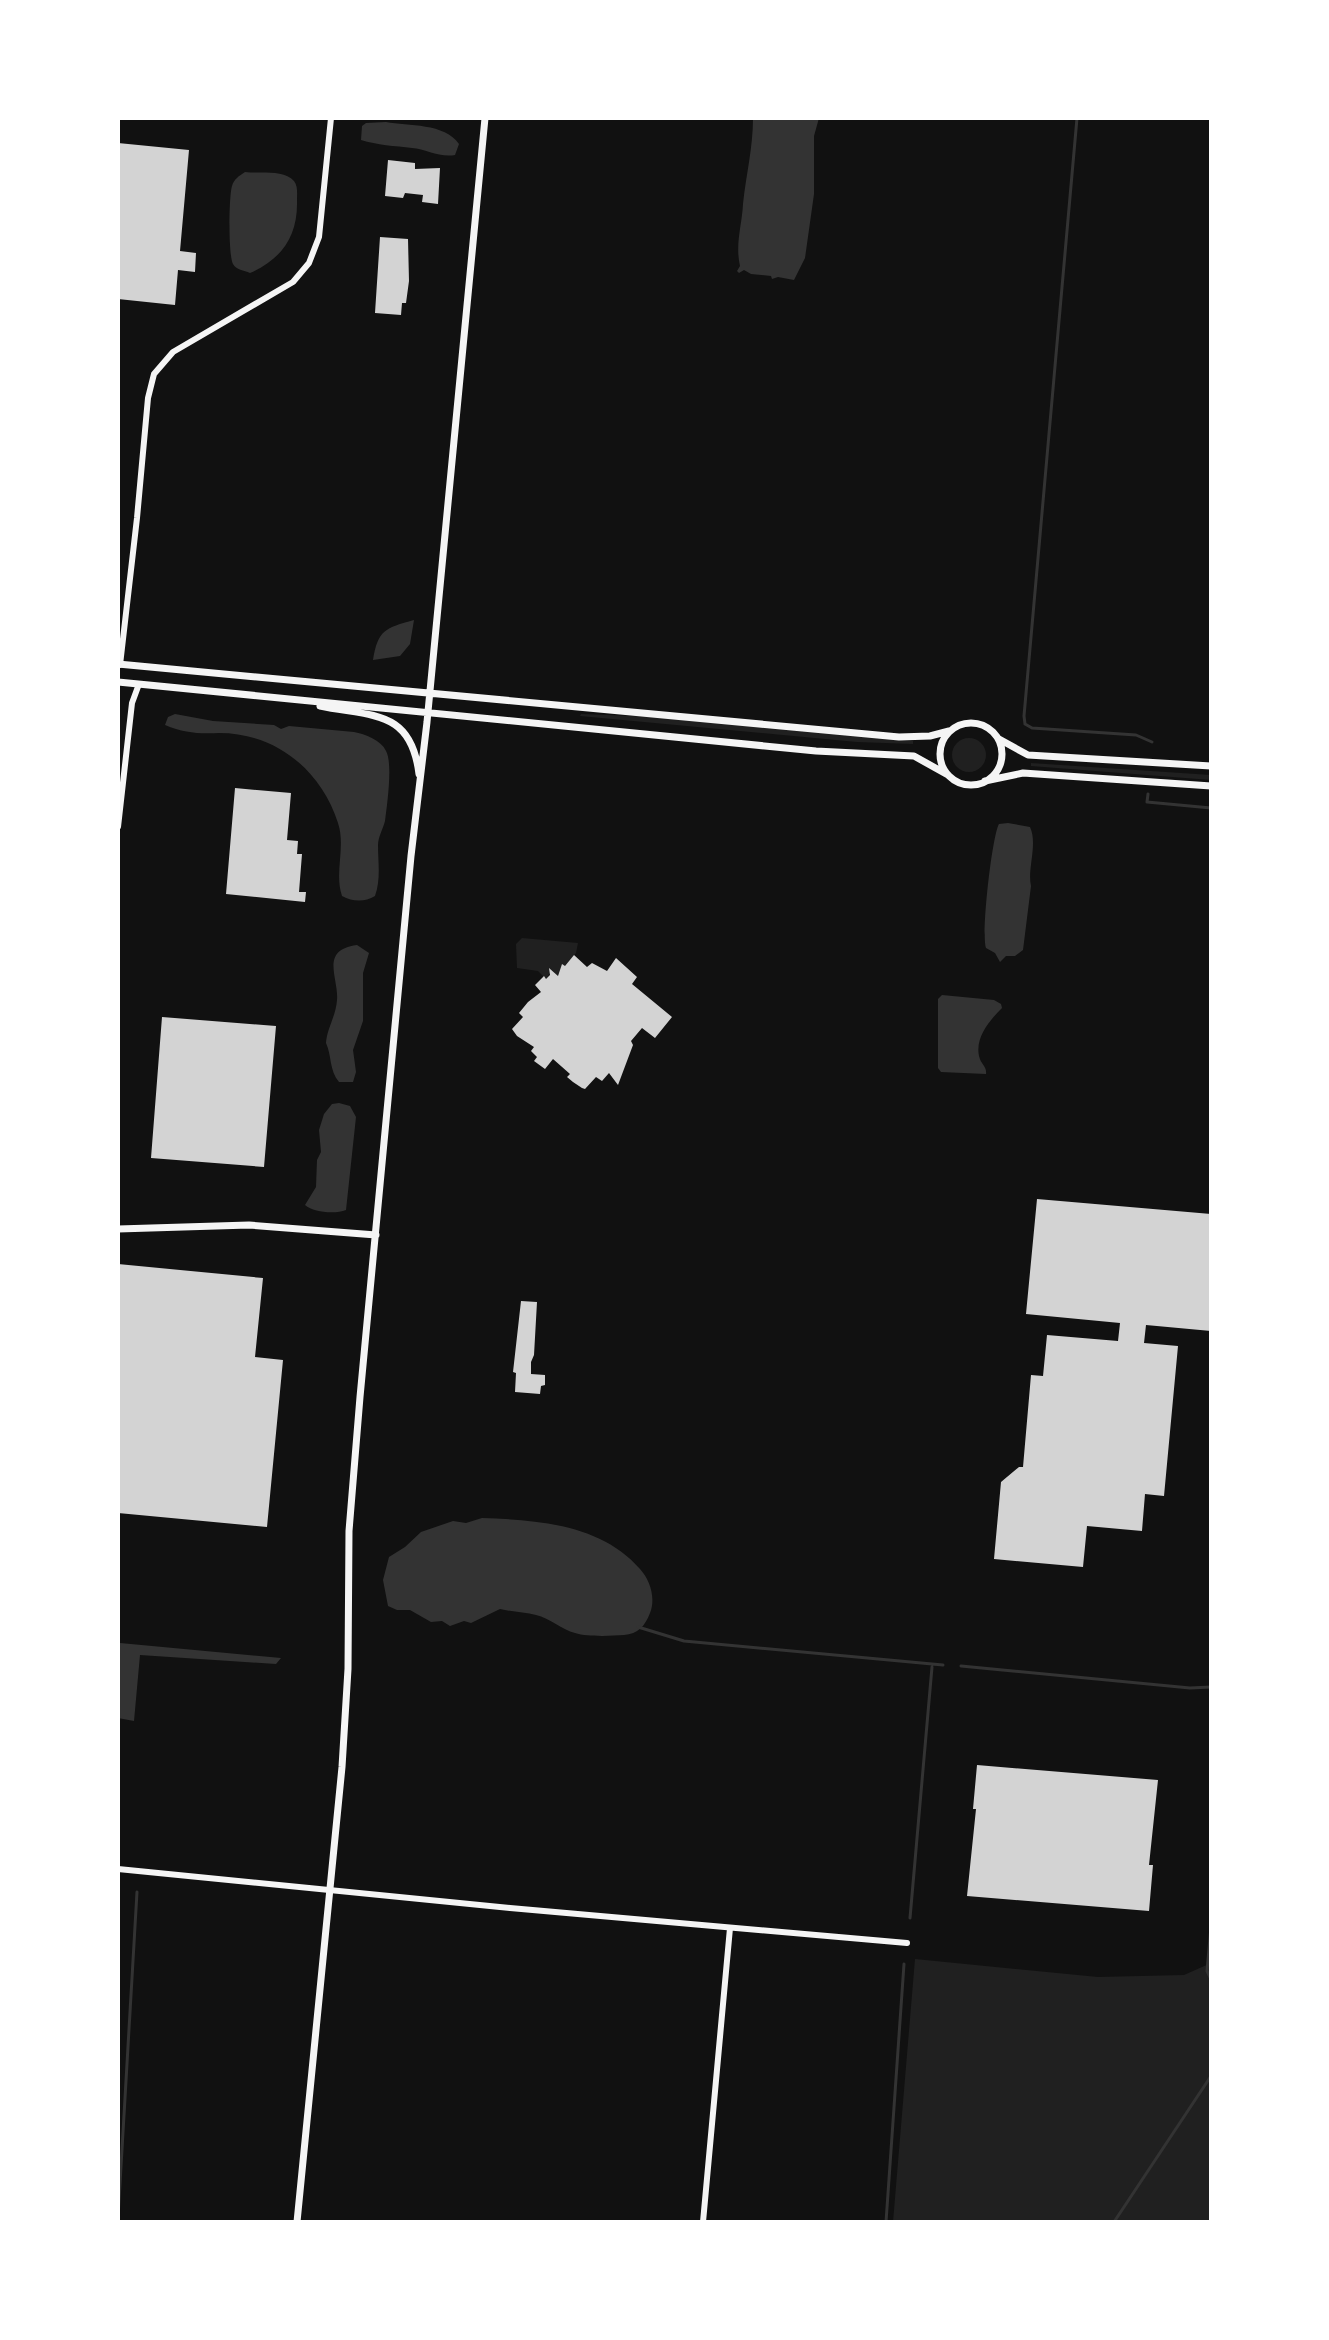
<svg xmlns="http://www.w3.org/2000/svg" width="1329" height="2340" font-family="Arial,sans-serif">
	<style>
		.green { fill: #202020 }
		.water { fill: #333 }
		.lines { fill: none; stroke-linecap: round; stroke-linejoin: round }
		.stream { stroke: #333; stroke-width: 3 }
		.building { fill: #d3d3d3 }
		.minor { stroke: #f5f5f5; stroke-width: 6 }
		.tertiary { stroke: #f5f5f5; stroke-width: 7 }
	</style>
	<rect width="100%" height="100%" fill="#111"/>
	<path class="green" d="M 581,714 L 660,717 L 913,741 L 913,744 L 857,742 L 580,716 Z
		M952 755a17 17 0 1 1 34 0a17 17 0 1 1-34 0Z
		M 1031,763 L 1211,775 L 1211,780 L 1031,766 Z
		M 522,938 L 578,943 L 576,953 L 565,966 L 562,965 L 558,976 L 552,970 L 546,979 L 538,971 L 517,968 L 516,944 Z
		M 915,1959 L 1098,1977 L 1184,1975 L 1211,1963 L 1211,2222 L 893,2222 Z"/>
	<path class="water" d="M 753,118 L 819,118 L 814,136 L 814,194 L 805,258 L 794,280 L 778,277 L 772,279 L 771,276 L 751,274 L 744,270 L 739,273 L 737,271 L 740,266 C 735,244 742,225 743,204 C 746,175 753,148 753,118 Z
		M 386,122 C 408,126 445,123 459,144 L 455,155 C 440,158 426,149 412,148 C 395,146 377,145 361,140 L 362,126 L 366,123 Z
		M 245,172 C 259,174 283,169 294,181 C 298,186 297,194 297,200 C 298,236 282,259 250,273 C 244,270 236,270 233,264 C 228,255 229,195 232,186 C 234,179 239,176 245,172 Z
		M 414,620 L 410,644 L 400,656 L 373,660 C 378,630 385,628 414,620 Z
		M 175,714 L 213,721 L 274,725 L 281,729 L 289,726 L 354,732 C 365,734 381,740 386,751 C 393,763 387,806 385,821 C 383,829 378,837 378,845 C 378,862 381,879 375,896 C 365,902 353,902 342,896 C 334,873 346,847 338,823 C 321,770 276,733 219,733 C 199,734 184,733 165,725 L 168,717 Z
		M 1008,823 L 1030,827 C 1038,844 1027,869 1031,886 L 1023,950 L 1015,956 L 1006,956 L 1000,962 L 995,953 L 986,948 C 981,935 992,836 999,824 Z
		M 357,945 L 369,953 L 363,973 L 363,1021 L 353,1050 L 356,1072 L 353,1082 L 339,1082 C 329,1070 332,1056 326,1043 C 327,1028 336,1016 337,1000 C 339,978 319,950 357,945 Z
		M 942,995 L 994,1000 L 1001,1004 L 1002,1008 C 990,1020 975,1037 979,1056 C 981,1065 987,1066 986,1074 L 941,1072 L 938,1068 L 938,999 Z
		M 339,1103 L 350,1106 L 356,1117 L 346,1210 C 336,1214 314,1213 305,1205 L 316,1187 L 317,1160 L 321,1152 L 319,1130 L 324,1114 L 332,1104 Z
		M 482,1518 C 537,1520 601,1524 640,1569 C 650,1580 656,1598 650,1613 C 645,1626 638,1634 624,1635 C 610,1636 588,1637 575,1633 C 562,1630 550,1618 536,1615 C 525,1612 512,1612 500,1609 L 471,1623 L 464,1621 L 450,1626 L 442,1621 L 431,1622 L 410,1610 L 397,1610 L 388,1606 L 383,1580 L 389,1557 L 405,1547 L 421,1532 L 453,1521 L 466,1523 Z
		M 118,1641 L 120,1643 L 281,1658 L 276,1664 L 140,1655 L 134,1721 L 118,1718 Z"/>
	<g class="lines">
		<path class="stream" d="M 1077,118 L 1024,716 L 1025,724 L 1032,728 L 1136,735 L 1152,742
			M 1148,794 L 1147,802 L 1211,808
			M 638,1627 L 684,1641 L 943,1665
			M 961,1666 L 1190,1688 L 1211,1687
			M 910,1918 L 932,1667
			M 1211,1927 L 1207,1971 L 1211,1979
			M 118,2218 L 137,1892
			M 886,2222 L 904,1964
			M 1114,2222 L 1211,2076"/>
	</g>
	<path class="building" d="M 118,143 L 189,150 L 180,251 L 196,253 L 195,272 L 178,270 L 175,305 L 118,299 Z
		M 388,160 L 415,163 L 415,169 L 440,168 L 438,204 L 422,202 L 423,195 L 405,193 L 403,198 L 385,196 Z
		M 380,237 L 408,239 L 409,281 L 406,303 L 402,303 L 401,315 L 375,313 Z
		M 235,788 L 291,793 L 287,840 L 298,841 L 297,854 L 302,854 L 299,892 L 306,892 L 305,902 L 226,894 Z
		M 574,955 L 587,967 L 592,963 L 607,971 L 616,958 L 637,977 L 632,984 L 672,1017 L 655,1038 L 642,1028 L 631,1041 L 633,1045 L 618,1085 L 609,1073 L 602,1081 L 596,1077 L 585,1089 L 582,1088 L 573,1082 L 567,1077 L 570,1074 L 553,1059 L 545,1069 L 534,1061 L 537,1057 L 531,1051 L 534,1047 L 517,1036 L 512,1029 L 523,1017 L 519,1013 L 528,1002 L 541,992 L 535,985 L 544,976 L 546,979 L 550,975 L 549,968 L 558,976 L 562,964 L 565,966 Z
		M 162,1017 L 276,1026 L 264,1167 L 151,1158 Z
		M 1037,1199 L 1211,1214 L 1211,1331 L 1146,1325 L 1144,1343 L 1178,1346 L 1164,1496 L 1145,1494 L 1142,1531 L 1087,1526 L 1083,1567 L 994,1559 L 1001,1482 L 1019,1467 L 1023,1467 L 1031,1375 L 1043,1376 L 1047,1335 L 1118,1341 L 1120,1323 L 1026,1314 Z
		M 118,1264 L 263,1278 L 255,1357 L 283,1360 L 267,1527 L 118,1513 Z
		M 521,1301 L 537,1302 L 534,1355 L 531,1362 L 531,1374 L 545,1375 L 545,1385 L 541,1386 L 540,1394 L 515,1392 L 516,1373 L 513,1372 Z
		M 977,1765 L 1158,1780 L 1149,1865 L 1153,1865 L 1149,1911 L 967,1896 L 976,1809 L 973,1809 Z"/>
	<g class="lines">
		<path class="minor" d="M 120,665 L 137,518 L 148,398 L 154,374 L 173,352 L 293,282 L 309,263 L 319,237 L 331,118
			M 118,827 L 132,703 L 139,684
			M 118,1869 L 510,1908 L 907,1943
			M 703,2222 L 730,1928"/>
		<path class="tertiary" d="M 118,664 L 899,737 L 930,736 L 949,731
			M 118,682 L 816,751 L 914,756 L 948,775
			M 320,706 C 372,717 411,709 419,774
			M940 754a31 31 0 1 1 62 0a31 31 0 1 1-62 0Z
			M 999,739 L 1028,755 L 1211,766
			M 985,781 L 1023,773 L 1211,786
			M 118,1229 L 249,1225 L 376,1235
			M 297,2222 L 342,1767 L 348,1669 L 349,1531 L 360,1397 L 411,856 L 427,722 L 485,118"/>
	</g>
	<rect width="1329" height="2340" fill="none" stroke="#ffffff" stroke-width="240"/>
</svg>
